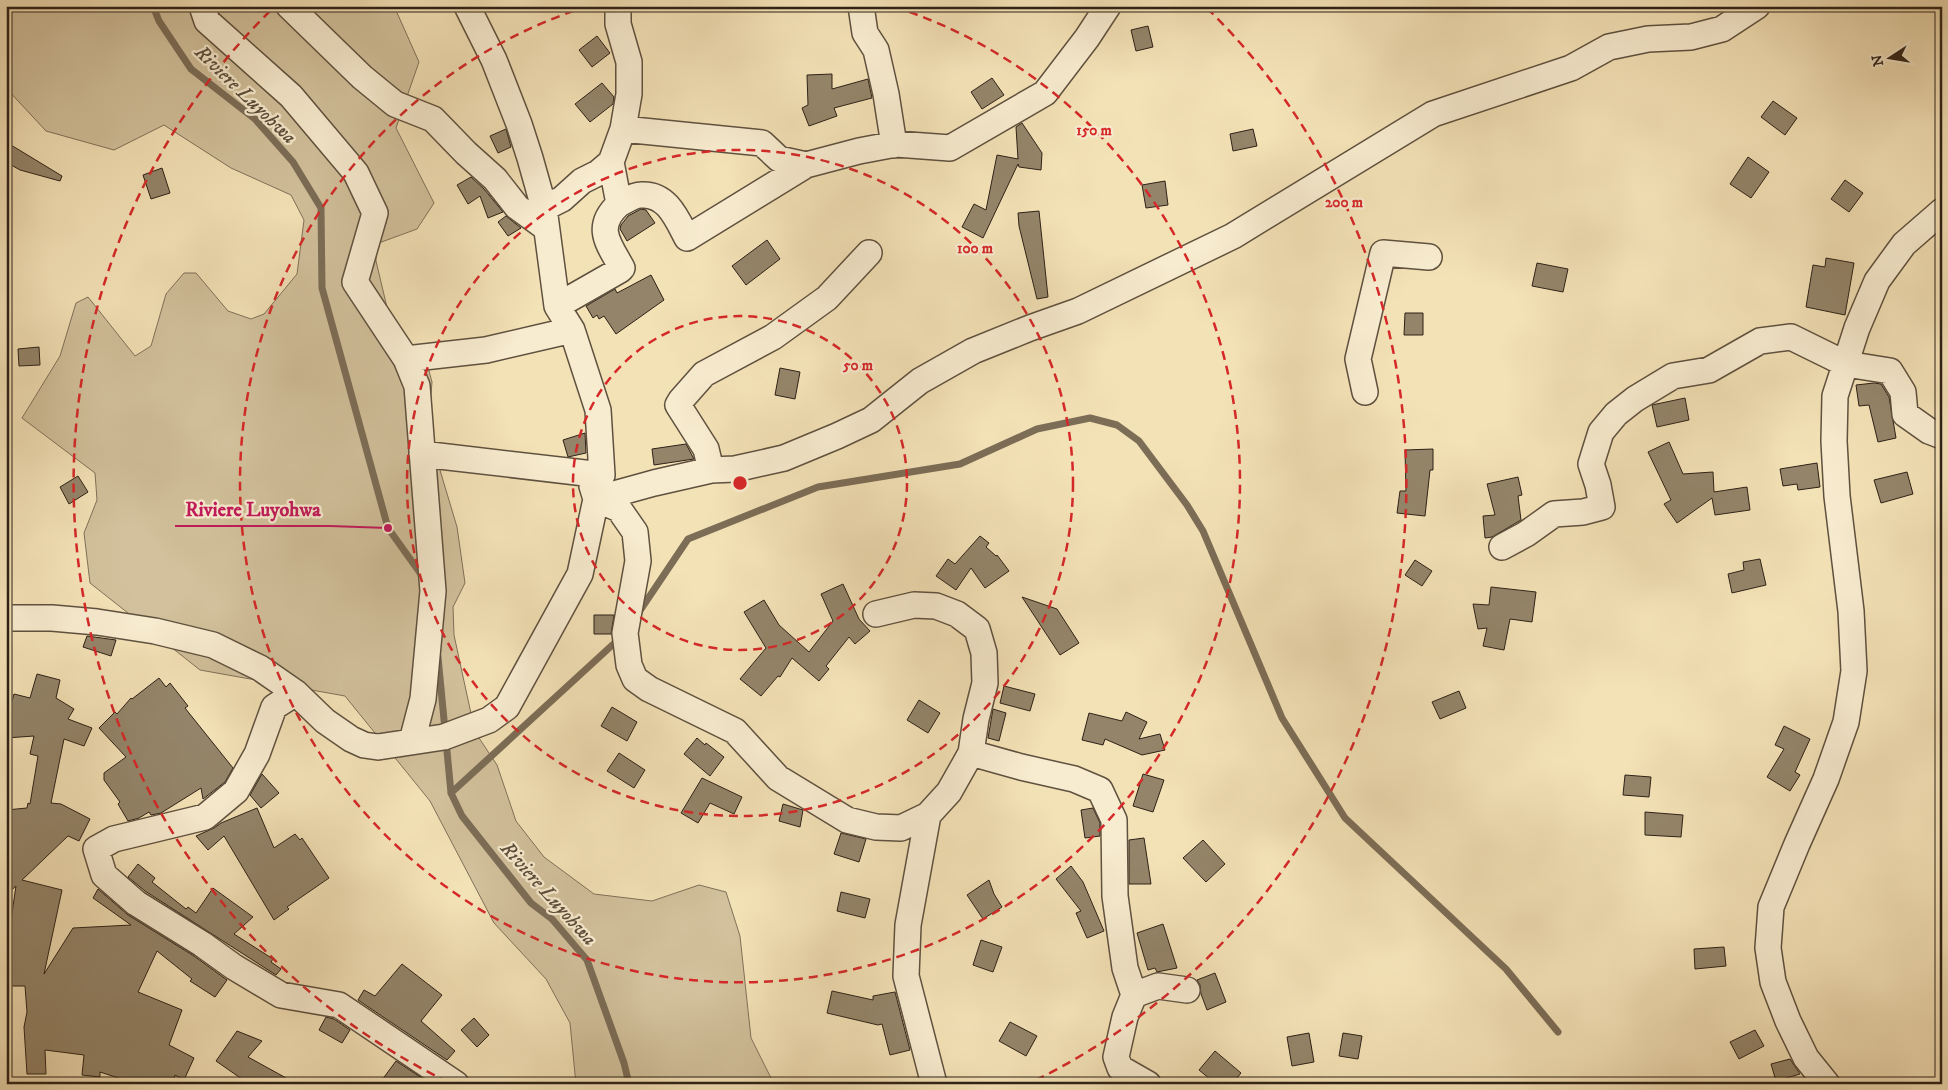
<svg xmlns="http://www.w3.org/2000/svg" width="1948" height="1090" font-family="'IM FELL DW Pica',serif">
	<style>
		.green { fill: #d2c19c; stroke: #80715a }
		.lines { fill: none; stroke-linecap: round; stroke-linejoin: round }
		.stream { stroke: #7c6d57; stroke-width: 7 }
		.building { fill: #94856a; stroke: #2d2117 }
		.street-casing { stroke: #5f513f; stroke-width: 28 }
		.street { stroke: #f8ecd0; stroke-width: 25 }
		.ring { fill: none; stroke: #d62828; stroke-width: 2.5; stroke-dasharray: 9 6 }
		.labels { text-anchor: middle; stroke-width: 4.5; stroke-linejoin: round; paint-order: stroke }
		.water-label { font-size: 20px; font-style: italic; fill: #5b4d3c; stroke: #f8ecd0 }
		.centre { fill: #d62828; stroke: #f8ecd0; stroke-width: 2.5 }
		.ring-label { font-size: 15px; text-anchor: middle; font-weight: bold; fill: #d62828; stroke: #f8ecd0; stroke-width: 4.5; stroke-linejoin: round; paint-order: stroke }
		.leader { fill: none; stroke: #c2185b; stroke-width: 2 }
		.callout-dot { fill: #c2185b; stroke: #f8ecd0; stroke-width: 2 }
		.callout-label { font-size: 20px; text-anchor: middle; font-weight: bold; fill: #c2185b; stroke: #f8ecd0; stroke-width: 4.5; stroke-linejoin: round; paint-order: stroke }
	</style>
	<rect width="100%" height="100%" fill="#f4e2b7"/>
	<filter id="stains"><feTurbulence type="fractalNoise" baseFrequency=".004" numOctaves="4"/><feColorMatrix values="0 0 0 0 .2 0 0 0 0 .09 0 0 0 0 .02 0 0 0 .5 -.17"/></filter>
	<radialGradient id="worn" r=".72"><stop offset=".6" stop-color="#630" stop-opacity="0"/><stop offset="1" stop-color="#630" stop-opacity=".3"/></radialGradient>
	<path class="green" d="M 6,6 L 394,6 L 419,62 L 396,128 L 434,203 L 417,229 L 376,244 L 376,261 L 390,320 L 426,360 L 432,382 L 428,430 L 457,527 L 465,583 L 453,607 L 454,635 L 475,732 L 497,765 L 516,821 L 544,857 L 594,894 L 652,901 L 699,885 L 726,892 L 740,936 L 751,1038 L 774,1084 L 576,1084 L 570,1023 L 546,979 L 494,923 L 430,801 L 345,696 L 200,670 L 90,583 L 84,533 L 97,500 L 95,473 L 22,418 L 60,356 L 76,303 L 88,297 L 135,356 L 151,346 L 166,294 L 184,273 L 196,273 L 228,311 L 251,319 L 264,314 L 297,274 L 304,220 L 291,195 L 231,168 L 164,125 L 114,150 L 46,131 L 6,88 Z"/>
	<g class="lines">
		<path class="stream" d="M 153,6 L 159,21 L 191,69 L 255,119 L 293,162 L 321,208 L 322,288 L 388,528 L 423,577
			M 637,615 L 688,539 L 818,487 L 960,464 L 1037,429 L 1090,418 L 1117,425 L 1139,441 L 1187,505 L 1203,531 L 1282,718 L 1345,818 L 1506,969 L 1558,1032
			M 438,657 L 451,793 L 462,816 L 531,903 L 552,919 L 587,960 L 624,1063 L 629,1084
			M 451,793 L 620,638"/>
	</g>
	<path class="building" d="M 1148,26 L 1153,47 L 1136,51 L 1131,30 Z
		M 597,36 L 610,53 L 592,67 L 579,50 Z
		M 832,74 L 832,89 L 868,79 L 872,98 L 834,108 L 837,116 L 809,126 L 802,108 L 808,105 L 807,75 Z
		M 992,78 L 1004,95 L 982,109 L 971,92 Z
		M 602,83 L 614,97 L 613,104 L 590,122 L 575,104 Z
		M 1773,101 L 1797,118 L 1785,135 L 1761,117 Z
		M 1022,123 L 1042,153 L 1041,170 L 1019,167 L 1018,164 L 983,238 L 962,227 L 974,204 L 986,210 L 997,155 L 1018,159 L 1016,127 Z
		M 506,129 L 511,147 L 498,153 L 490,136 Z
		M 1253,129 L 1257,146 L 1233,151 L 1230,134 Z
		M 6,142 L 62,176 L 60,181 L 20,170 L 6,162 Z
		M 1748,157 L 1769,172 L 1751,198 L 1730,184 Z
		M 162,168 L 170,193 L 151,199 L 143,175 Z
		M 471,177 L 484,189 L 503,212 L 488,218 L 480,196 L 468,204 L 457,185 Z
		M 1845,180 L 1863,193 L 1849,212 L 1831,199 Z
		M 1165,181 L 1168,205 L 1146,208 L 1142,185 Z
		M 641,209 L 646,210 L 655,223 L 627,241 L 620,229 L 621,225 L 628,216 Z
		M 1039,211 L 1048,297 L 1037,299 L 1019,226 L 1018,213 Z
		M 506,216 L 521,228 L 508,236 L 498,222 Z
		M 767,240 L 780,259 L 746,285 L 732,266 Z
		M 1826,258 L 1854,263 L 1845,315 L 1806,307 L 1813,265 L 1825,267 Z
		M 1537,263 L 1568,269 L 1563,292 L 1532,286 Z
		M 651,275 L 664,300 L 616,334 L 604,316 L 599,319 L 597,315 L 593,318 L 586,306 L 615,289 L 617,293 Z
		M 1405,313 L 1423,313 L 1423,335 L 1404,335 Z
		M 39,347 L 40,365 L 19,366 L 18,349 Z
		M 780,368 L 800,372 L 795,399 L 775,395 Z
		M 1874,383 L 1881,384 L 1889,397 L 1896,438 L 1878,442 L 1869,405 L 1859,406 L 1856,385 Z
		M 1685,398 L 1689,420 L 1657,427 L 1652,405 Z
		M 585,433 L 586,453 L 568,457 L 563,440 Z
		M 1669,442 L 1683,474 L 1713,472 L 1714,492 L 1747,487 L 1750,510 L 1715,515 L 1712,498 L 1677,523 L 1664,504 L 1671,500 L 1648,452 Z
		M 686,444 L 694,459 L 654,465 L 652,449 Z
		M 1433,449 L 1433,470 L 1430,470 L 1425,516 L 1397,513 L 1400,491 L 1406,491 L 1405,450 Z
		M 1817,463 L 1820,487 L 1798,490 L 1797,484 L 1783,486 L 1780,469 Z
		M 1907,472 L 1913,494 L 1881,503 L 1874,480 Z
		M 78,476 L 88,492 L 69,504 L 60,487 Z
		M 1518,477 L 1522,495 L 1518,496 L 1521,520 L 1492,537 L 1485,538 L 1483,516 L 1495,515 L 1487,484 Z
		M 980,536 L 989,543 L 986,547 L 996,556 L 997,555 L 1009,571 L 985,588 L 971,568 L 956,590 L 936,576 L 948,559 L 955,564 Z
		M 1760,559 L 1766,585 L 1732,593 L 1728,574 L 1744,570 L 1743,562 Z
		M 1415,560 L 1432,571 L 1422,586 L 1405,575 Z
		M 843,584 L 859,619 L 870,631 L 855,644 L 849,637 L 826,666 L 829,669 L 819,681 L 792,658 L 780,677 L 778,676 L 761,696 L 740,679 L 766,648 L 744,612 L 764,600 L 779,625 L 809,652 L 833,621 L 821,594 Z
		M 1491,587 L 1536,592 L 1532,622 L 1510,619 L 1504,650 L 1483,646 L 1487,628 L 1478,629 L 1473,604 L 1489,605 Z
		M 1022,597 L 1057,609 L 1079,643 L 1060,655 Z
		M 594,615 L 614,615 L 611,634 L 594,634 Z
		M 87,636 L 116,640 L 111,656 L 83,647 Z
		M 37,674 L 60,680 L 56,698 L 74,709 L 68,719 L 92,728 L 84,746 L 64,739 L 51,803 L 61,804 L 90,819 L 79,841 L 68,836 L 22,880 L 62,890 L 44,974 L 73,928 L 131,925 L 93,898 L 98,889 L 128,915 L 194,956 L 227,980 L 215,997 L 190,981 L 192,979 L 157,951 L 138,992 L 182,1010 L 169,1045 L 194,1058 L 184,1080 L 175,1075 L 173,1084 L 137,1084 L 100,1072 L 100,1077 L 82,1075 L 84,1055 L 45,1050 L 46,1074 L 27,1074 L 24,1027 L 27,1012 L 25,986 L 6,986 L 6,953 L 16,886 L 6,895 L 6,810 L 27,808 L 28,803 L 30,804 L 38,756 L 30,754 L 34,736 L 6,738 L 6,721 L 14,694 L 30,698 Z
		M 159,678 L 166,687 L 170,683 L 188,706 L 185,708 L 233,768 L 225,782 L 203,799 L 201,788 L 161,813 L 151,815 L 149,812 L 139,818 L 128,821 L 118,804 L 120,802 L 104,780 L 104,773 L 126,757 L 99,728 L 115,712 L 117,714 L 131,698 L 132,699 Z
		M 1004,686 L 1035,694 L 1030,711 L 1000,703 Z
		M 1459,691 L 1466,708 L 1440,719 L 1432,702 Z
		M 919,700 L 940,713 L 928,733 L 907,720 Z
		M 612,707 L 637,722 L 627,741 L 601,726 Z
		M 993,709 L 1006,713 L 999,741 L 988,738 Z
		M 1126,712 L 1147,722 L 1139,739 L 1160,734 L 1165,750 L 1142,755 L 1105,739 L 1103,745 L 1082,740 L 1089,713 L 1122,721 Z
		M 1784,726 L 1810,739 L 1795,772 L 1800,775 L 1790,791 L 1767,777 L 1784,749 L 1775,745 Z
		M 697,738 L 705,745 L 706,743 L 724,757 L 710,776 L 684,754 Z
		M 619,753 L 645,770 L 634,788 L 607,771 Z
		M 262,774 L 279,793 L 261,808 L 250,795 Z
		M 1143,774 L 1164,780 L 1153,812 L 1133,806 Z
		M 1625,775 L 1651,777 L 1649,797 L 1623,795 Z
		M 702,778 L 742,797 L 734,814 L 710,803 L 698,823 L 681,813 Z
		M 783,804 L 803,810 L 800,827 L 779,821 Z
		M 257,808 L 274,848 L 295,834 L 300,840 L 302,838 L 329,878 L 287,907 L 289,909 L 274,920 L 224,836 L 208,850 L 196,836 L 214,828 L 221,823 Z
		M 1093,808 L 1100,823 L 1100,836 L 1085,838 L 1081,810 Z
		M 1645,812 L 1683,815 L 1681,837 L 1645,835 Z
		M 841,833 L 866,839 L 859,862 L 834,854 Z
		M 1144,838 L 1151,884 L 1129,884 L 1129,840 Z
		M 1203,840 L 1225,864 L 1206,882 L 1183,858 Z
		M 138,864 L 155,878 L 152,882 L 186,909 L 188,907 L 196,913 L 213,888 L 253,917 L 234,934 L 273,959 L 271,962 L 281,969 L 276,975 L 145,891 L 128,877 Z
		M 1071,866 L 1083,882 L 1104,931 L 1087,938 L 1076,913 L 1081,911 L 1056,879 Z
		M 989,880 L 994,894 L 1002,907 L 983,919 L 967,895 Z
		M 841,892 L 870,899 L 865,918 L 837,911 Z
		M 1163,924 L 1177,968 L 1157,972 L 1155,968 L 1148,970 L 1137,933 Z
		M 981,940 L 1002,947 L 993,972 L 973,965 Z
		M 1724,947 L 1726,966 L 1695,969 L 1694,949 Z
		M 402,964 L 442,995 L 421,1021 L 455,1051 L 447,1060 L 358,1000 L 364,990 L 375,996 Z
		M 1215,973 L 1226,1002 L 1207,1010 L 1201,994 L 1200,985 L 1197,980 Z
		M 832,991 L 873,1000 L 873,996 L 895,992 L 910,1050 L 890,1055 L 882,1024 L 878,1025 L 827,1013 Z
		M 326,1017 L 334,1019 L 350,1030 L 342,1043 L 319,1030 Z
		M 474,1018 L 489,1035 L 477,1047 L 461,1030 Z
		M 1010,1022 L 1037,1036 L 1026,1056 L 999,1041 Z
		M 1755,1030 L 1764,1046 L 1739,1059 L 1730,1042 Z
		M 237,1031 L 262,1041 L 248,1057 L 297,1084 L 249,1084 L 216,1061 Z
		M 1309,1033 L 1314,1062 L 1292,1066 L 1287,1037 Z
		M 1343,1033 L 1362,1036 L 1358,1059 L 1339,1056 Z
		M 1215,1051 L 1241,1073 L 1232,1084 L 1216,1084 L 1199,1070 Z
		M 1790,1059 L 1800,1074 L 1776,1081 L 1771,1064 Z
		M 396,1061 L 428,1082 L 427,1084 L 379,1084 Z"/>
	<g class="lines">
		<defs>
			<path id="street" d="M 202,6 L 207,21 L 291,96 L 356,173 L 375,213 L 355,282 L 406,359 L 417,386 L 433,591 L 423,699 L 412,741
				M 289,6 L 362,77 L 395,104 L 433,119 L 466,153 L 495,179 L 517,207 L 546,228
				M 467,6 L 494,60 L 519,124 L 530,158 L 544,208 L 557,306 L 572,330 L 598,410 L 602,475 L 592,486 L 596,499 L 619,509 L 635,532 L 638,561 L 625,633 L 629,665 L 635,679 L 649,689 L 735,731 L 778,778 L 847,820 L 876,827 L 901,828 L 928,815 L 949,792 L 971,753 L 976,719 L 985,683 L 984,653 L 977,629 L 957,614 L 936,606 L 914,605 L 876,614
				M 861,6 L 865,33 L 876,50 L 886,94 L 894,145
				M 623,129 L 762,143 L 779,159 L 806,165 L 859,151 L 896,144 L 950,148 L 1045,93 L 1087,38 L 1108,6
				M 611,162 L 619,204 C 625,201 634,195 641,195 C 667,193 677,219 687,238 L 806,165
				M 544,208 L 562,199 L 582,181 L 598,173 L 611,162 L 623,129 L 629,94 L 629,62 L 618,24 L 618,6
				M 557,306 L 620,270 L 622,268 C 608,243 594,227 619,204
				M 406,359 L 486,350 L 572,330
				M 1365,392 L 1358,359 L 1383,253 L 1429,257
				M 422,454 L 602,475
				M 711,470 L 706,449 L 678,405 L 681,400 L 704,374 L 773,337 L 827,298 L 869,253
				M 1502,547 L 1526,534 L 1554,514 L 1583,512 L 1602,507 L 1598,485 L 1591,464 L 1601,432 L 1616,414 L 1635,399 L 1673,376 L 1709,370 L 1760,341 L 1791,337 L 1846,364 L 1890,371 L 1903,392 L 1905,414 L 1929,431 L 1942,436
				M 6,618 L 52,618 L 97,622 L 155,631 L 213,645 L 260,668 L 296,693 L 325,721 L 351,739 L 364,745 L 378,747 L 444,737 L 489,720 L 507,707 L 580,574 L 596,499 L 654,483 L 711,470 L 735,469 L 784,458 L 837,436 L 871,420 L 920,381 L 973,351 L 1030,328 L 1078,311 L 1233,236 L 1433,114 L 1571,68 L 1609,47 L 1648,39 L 1691,37 L 1722,29 L 1757,6
				M 296,693 L 274,707 L 257,754 L 236,791 L 205,817 L 114,839 L 96,849 L 104,875 L 136,903 L 202,944 L 234,967 L 281,995 L 339,1005 L 456,1084
				M 971,753 L 1021,767 L 1074,779 L 1100,790 L 1114,820 L 1115,896 L 1125,968 L 1134,995 L 1125,1017 L 1116,1057 L 1120,1068 L 1148,1084
				M 928,815 L 908,925 L 906,976 L 934,1084
				M 1134,995 L 1158,986 L 1187,990
				M 1827,1084 L 1806,1058 L 1788,1021 L 1773,982 L 1768,948 L 1771,907 L 1797,844 L 1826,779 L 1846,722 L 1854,671 L 1851,611 L 1837,496 L 1834,441 L 1835,396 L 1857,328 L 1877,281 L 1904,244 L 1942,211"/>
		</defs>
		<use href="#street" class="street-casing"/>
		<use href="#street" class="street"/>
	</g>
	<g class="ring">
		<circle cx="740" cy="483" r="167"/>
		<circle cx="740" cy="483" r="333"/>
		<path d="M895 7A500 500 0 1 1 585 7"/>
		<path d="M448 1082A666 666 0 0 1 273 8M1207 8A666 666 0 0 1 1032 1082"/>
	</g>
	<g class="labels">
		<g class="water-label">
			<text transform="translate(246 94) rotate(44)" y="7">Riviere Luyohwa</text>
			<text transform="translate(549 893) rotate(48)" y="7">Riviere Luyohwa</text>
		</g>
	</g>
	<circle cx="740" cy="483" r="8" class="centre"/>
	<g class="ring-label">
		<text x="1094" y="135">150 m</text>
		<text x="1344" y="207">200 m</text>
		<text x="975" y="253">100 m</text>
		<text x="858" y="370">50 m</text>
	</g>
	<path class="leader" d="M388 528L330 526H175"/>
	<circle class="callout-dot" cx="388" cy="528" r="5"/>
	<g class="callout-label">
		<text x="253" y="516">Riviere Luyohwa</text>
	</g>
	<rect width="1948" height="1090" fill="none" stroke="#f4e2b7" stroke-width="25"/>
	<rect x="8" y="8" width="1933" height="1075" fill="none" stroke="#2d2117" stroke-width="2.5"/>
	<rect x="12" y="12" width="1923" height="1065" fill="none" stroke="#2d2117"/>
	<g transform="translate(1890 58) rotate(258)" stroke="#f8ecd0" stroke-width="4" paint-order="stroke">
	<path d="M0-4L9 19L0 12L-9 19Z" fill="#2d2117"/>
	<text y="-8" font-size="14" font-weight="bold" text-anchor="middle" fill="#2d2117">N</text>
	</g>
	<rect width="100%" height="100%" filter="url(#stains)"/>
	<rect width="100%" height="100%" fill="url(#worn)"/>
</svg>
